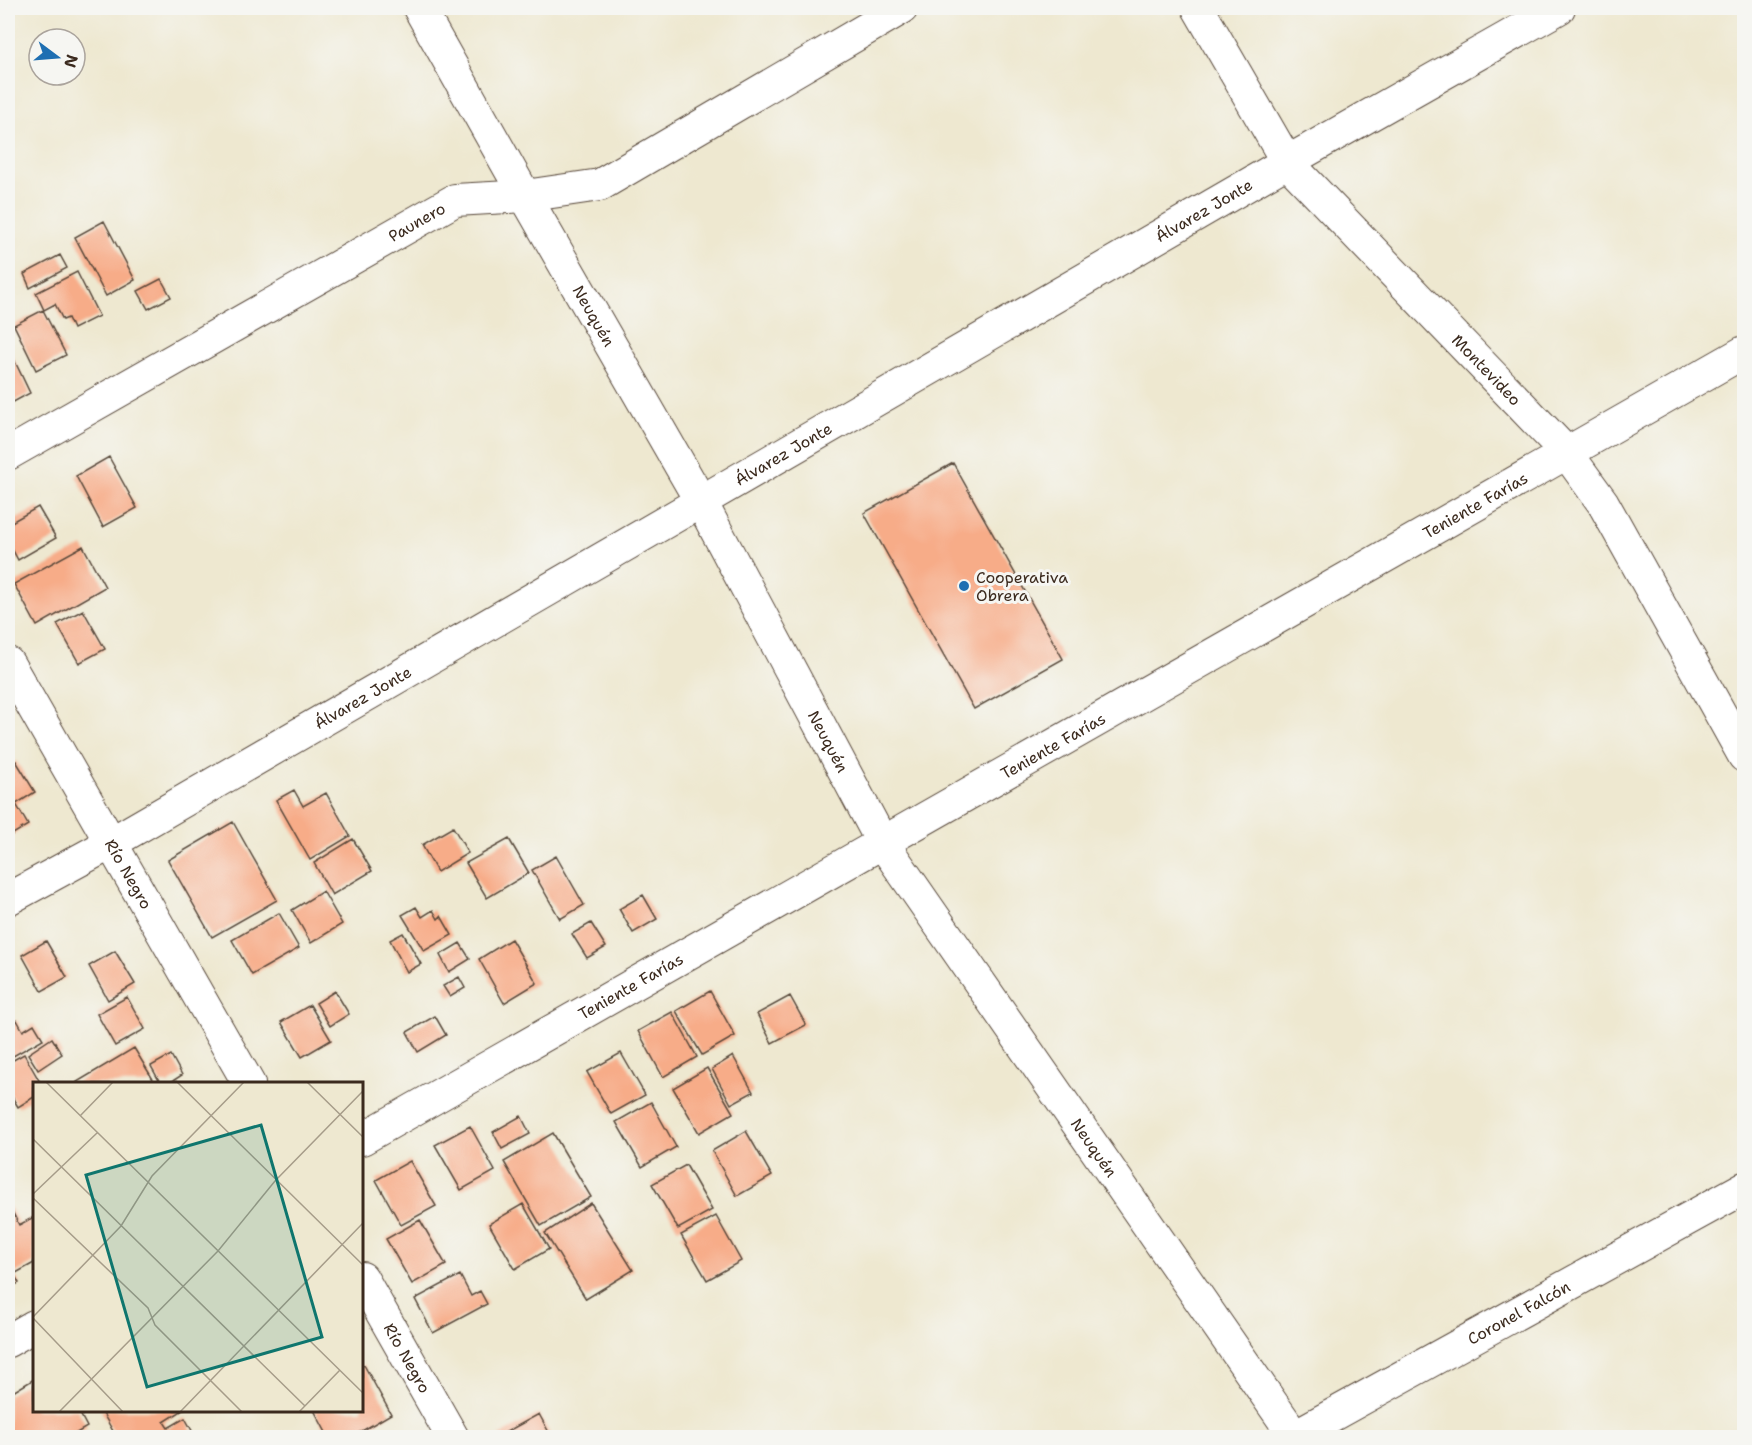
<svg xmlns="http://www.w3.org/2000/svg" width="1752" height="1445" font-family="'Shantell Sans',sans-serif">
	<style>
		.building { fill: #f7ac88 }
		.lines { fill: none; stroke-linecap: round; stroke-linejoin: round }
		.minor-casing { stroke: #564639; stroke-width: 34 }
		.minor { stroke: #fff; stroke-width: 32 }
		.poi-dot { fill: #1f6fb2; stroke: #f6f6f2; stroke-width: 2 }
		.labels { text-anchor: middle; stroke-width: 6; stroke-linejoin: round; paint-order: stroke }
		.street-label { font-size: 16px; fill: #3b2a1e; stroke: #f6f6f2 }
		.poi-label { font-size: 16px; fill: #3b2a1e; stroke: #f6f6f2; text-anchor: start }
		.inset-road { fill: none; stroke: #a69c89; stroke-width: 1.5 }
		.view { fill: #0f766e; fill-opacity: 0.15; stroke: #0f766e; stroke-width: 3 }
		.inset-edge { fill: none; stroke: #3b2a1e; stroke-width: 3 }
	</style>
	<rect width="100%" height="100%" fill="#f6f6f2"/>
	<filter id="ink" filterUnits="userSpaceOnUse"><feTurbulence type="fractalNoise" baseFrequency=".0167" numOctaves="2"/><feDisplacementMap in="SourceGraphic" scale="12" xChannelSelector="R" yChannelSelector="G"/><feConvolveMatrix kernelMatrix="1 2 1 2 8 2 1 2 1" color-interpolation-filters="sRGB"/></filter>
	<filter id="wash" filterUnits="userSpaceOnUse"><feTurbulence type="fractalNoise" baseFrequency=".008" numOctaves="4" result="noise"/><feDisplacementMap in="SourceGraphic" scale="24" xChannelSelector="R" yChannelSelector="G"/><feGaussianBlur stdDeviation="1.35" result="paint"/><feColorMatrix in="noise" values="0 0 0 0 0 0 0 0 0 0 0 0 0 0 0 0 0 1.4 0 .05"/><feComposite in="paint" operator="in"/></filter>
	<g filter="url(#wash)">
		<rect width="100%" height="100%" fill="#eee8d0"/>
		<g id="blocks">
			<path class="building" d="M 104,221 L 135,280 L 106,296 L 75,237 Z
				M 60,255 L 67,268 L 30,288 L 24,274 Z
				M 77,272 L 99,316 L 73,329 L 68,318 L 63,320 L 55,304 L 44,310 L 36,293 Z
				M 161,279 L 171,297 L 148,309 L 138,291 Z
				M 43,310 L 66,355 L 36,370 L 14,325 Z
				M 8,347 L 30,393 L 8,405 Z
				M 109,457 L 137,508 L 103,527 L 76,476 Z
				M 953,463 L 1063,659 L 974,709 L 864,513 Z
				M 38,507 L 56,538 L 18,560 L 8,541 L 8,524 Z
				M 83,546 L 105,587 L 37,626 L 14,584 Z
				M 83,610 L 105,649 L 79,663 L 57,624 Z
				M 16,761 L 35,792 L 16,804 L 28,825 L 8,837 L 8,766 Z
				M 294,790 L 303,806 L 326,793 L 350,836 L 310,860 L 276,800 Z
				M 233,822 L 277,900 L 212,937 L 168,860 Z
				M 453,827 L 468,853 L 437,872 L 422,845 Z
				M 353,839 L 372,871 L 332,895 L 314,863 Z
				M 509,839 L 529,873 L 487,898 L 466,863 Z
				M 556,856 L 584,905 L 560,919 L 532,870 Z
				M 323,891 L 342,924 L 311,943 L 292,910 Z
				M 643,895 L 657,919 L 633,933 L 619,909 Z
				M 416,907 L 422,917 L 433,910 L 438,919 L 441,916 L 452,935 L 424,951 L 402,915 Z
				M 279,913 L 299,948 L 252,975 L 232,940 Z
				M 591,923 L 606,947 L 587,958 L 572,934 Z
				M 403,933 L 421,964 L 407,972 L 390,940 Z
				M 511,939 L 537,983 L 504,1003 L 479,959 Z
				M 46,941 L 67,977 L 42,991 L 22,955 Z
				M 460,943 L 470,959 L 449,972 L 440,955 Z
				M 115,951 L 135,984 L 108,1000 L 89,966 Z
				M 459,977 L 465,988 L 450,997 L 443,986 Z
				M 335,991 L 349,1014 L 330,1026 L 316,1003 Z
				M 710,991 L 735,1036 L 702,1055 L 676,1011 Z
				M 790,996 L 806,1025 L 772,1043 L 757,1014 Z
				M 127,997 L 145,1029 L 115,1046 L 97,1014 Z
				M 310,1005 L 331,1040 L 302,1057 L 281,1022 Z
				M 672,1012 L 697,1057 L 663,1077 L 638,1031 Z
				M 435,1016 L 446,1035 L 418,1052 L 407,1032 Z
				M 17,1020 L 23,1031 L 34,1024 L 43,1039 L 8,1059 L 8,1026 Z
				M 52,1038 L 62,1054 L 38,1070 L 28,1054 Z
				M 134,1048 L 154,1081 L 149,1084 L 78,1084 L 77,1082 Z
				M 621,1053 L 645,1095 L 611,1114 L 587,1072 Z
				M 24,1054 L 41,1084 L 34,1084 L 34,1097 L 18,1107 L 8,1090 L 8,1063 Z
				M 171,1055 L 182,1075 L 168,1084 L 161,1084 L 151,1066 Z
				M 733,1056 L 753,1092 L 731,1104 L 712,1069 Z
				M 707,1068 L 733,1113 L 699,1133 L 673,1088 Z
				M 651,1102 L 676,1147 L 642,1167 L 616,1122 Z
				M 521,1116 L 530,1134 L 502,1149 L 493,1132 Z
				M 470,1126 L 495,1171 L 461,1190 L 435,1145 Z
				M 746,1131 L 772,1176 L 737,1196 L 712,1151 Z
				M 553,1133 L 591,1197 L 541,1226 L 504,1162 Z
				M 410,1161 L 436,1206 L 401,1225 L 376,1180 Z
				M 686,1165 L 712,1210 L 678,1229 L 652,1184 Z
				M 591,1203 L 633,1270 L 586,1299 L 545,1233 Z
				M 523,1204 L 549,1249 L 515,1269 L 489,1224 Z
				M 10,1207 L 19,1225 L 34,1217 L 34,1263 L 14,1274 L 19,1283 L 8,1289 L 8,1209 Z
				M 716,1216 L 741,1261 L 707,1280 L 681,1235 Z
				M 420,1220 L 446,1265 L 412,1284 L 386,1239 Z
				M 460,1275 L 471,1296 L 480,1291 L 487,1304 L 433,1333 L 415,1299 Z
				M 364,1365 L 391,1414 L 350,1438 L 329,1438 L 314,1410 L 362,1410 L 362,1366 Z
				M 34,1379 L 34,1410 L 78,1410 L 87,1427 L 68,1438 L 8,1438 L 8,1395 Z
				M 101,1410 L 183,1410 L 164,1422 L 168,1428 L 185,1418 L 196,1438 L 117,1438 Z
				M 539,1414 L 552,1438 L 500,1438 L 499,1436 Z"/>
		</g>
	</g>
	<g filter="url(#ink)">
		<use href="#blocks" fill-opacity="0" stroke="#564639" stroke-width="1.5"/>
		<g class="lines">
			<defs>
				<g id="minor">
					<path id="s1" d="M 419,8 L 525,196 L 700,500 L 882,842 L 1296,1438"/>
					<path id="s2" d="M 1198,8 L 1287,162 L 1566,452 L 1603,503 L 1744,756"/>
					<path id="s3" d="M 8,454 L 455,200 L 525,196 L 600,185 L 902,8"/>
					<path id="s4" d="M 8,663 L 249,1084"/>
					<path id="s5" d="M 8,899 L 111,843 L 1287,162 L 1559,8"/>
					<path id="s6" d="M 362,1139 L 1744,352"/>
					<path id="s7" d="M 362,1278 L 453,1438"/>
					<path d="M 8,1341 L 34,1326"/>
					<path id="s8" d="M 1291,1438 L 1744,1188"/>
				</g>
			</defs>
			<use href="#minor" class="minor-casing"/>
			<use href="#minor" class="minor"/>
		</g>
	</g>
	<circle class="poi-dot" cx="964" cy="586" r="6"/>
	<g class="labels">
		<g class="street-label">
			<text dy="6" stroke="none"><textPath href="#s5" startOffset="1380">Álvarez Jonte</textPath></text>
			<text dy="6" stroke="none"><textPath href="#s3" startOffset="470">Paunero</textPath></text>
			<text dy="6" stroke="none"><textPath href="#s1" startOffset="354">Neuquén</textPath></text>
			<text dy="6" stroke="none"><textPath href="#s2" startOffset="466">Montevideo</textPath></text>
			<text dy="6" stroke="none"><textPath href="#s5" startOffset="894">Álvarez Jonte</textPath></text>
			<text dy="6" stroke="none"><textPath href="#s6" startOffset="1281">Teniente Farías</textPath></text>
			<text dy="6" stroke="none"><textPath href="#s5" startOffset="408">Álvarez Jonte</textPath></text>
			<text dy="6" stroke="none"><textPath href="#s1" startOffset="840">Neuquén</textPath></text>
			<text dy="6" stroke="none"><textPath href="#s6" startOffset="795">Teniente Farías</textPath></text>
			<text dy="6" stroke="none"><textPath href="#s4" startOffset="243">Río Negro</textPath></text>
			<text dy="6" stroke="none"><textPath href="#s6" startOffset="309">Teniente Farías</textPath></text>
			<text dy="6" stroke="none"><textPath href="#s1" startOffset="1326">Neuquén</textPath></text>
			<text dy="6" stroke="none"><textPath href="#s8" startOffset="260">Coronel Falcón</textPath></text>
			<text dy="6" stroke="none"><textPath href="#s7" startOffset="92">Río Negro</textPath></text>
		</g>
		<g class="poi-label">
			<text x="976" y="583">Cooperativa<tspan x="976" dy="18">Obrera</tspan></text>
		</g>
	</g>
	<g transform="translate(33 1082)">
		<rect width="330" height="330" fill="#eee8d0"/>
		<path class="inset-road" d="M 13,0 L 330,311M 144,0 L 330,183M 274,0 L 330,55M 47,34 L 80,0M 0,57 L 272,324M 0,112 L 64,51M 0,116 L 115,226 L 122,243 L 209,330M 0,235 L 88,144 L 119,94 L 211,0M 0,236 L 90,330M 26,330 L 185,169 L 242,99 L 330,9M 147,330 L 330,141M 266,330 L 307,288"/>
		<path class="view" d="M 228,43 L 289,255 L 114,305 L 53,93 Z"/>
		<rect width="330" height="330" class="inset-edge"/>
	</g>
	<rect width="1752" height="1445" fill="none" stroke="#f6f6f2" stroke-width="30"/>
	<g transform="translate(57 57) rotate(106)"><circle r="28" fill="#f6f6f2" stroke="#aba49d" stroke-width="1.5"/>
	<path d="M0-4.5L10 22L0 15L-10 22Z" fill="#1f6fb2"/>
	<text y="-9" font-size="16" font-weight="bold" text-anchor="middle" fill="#3b2a1e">N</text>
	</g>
</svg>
